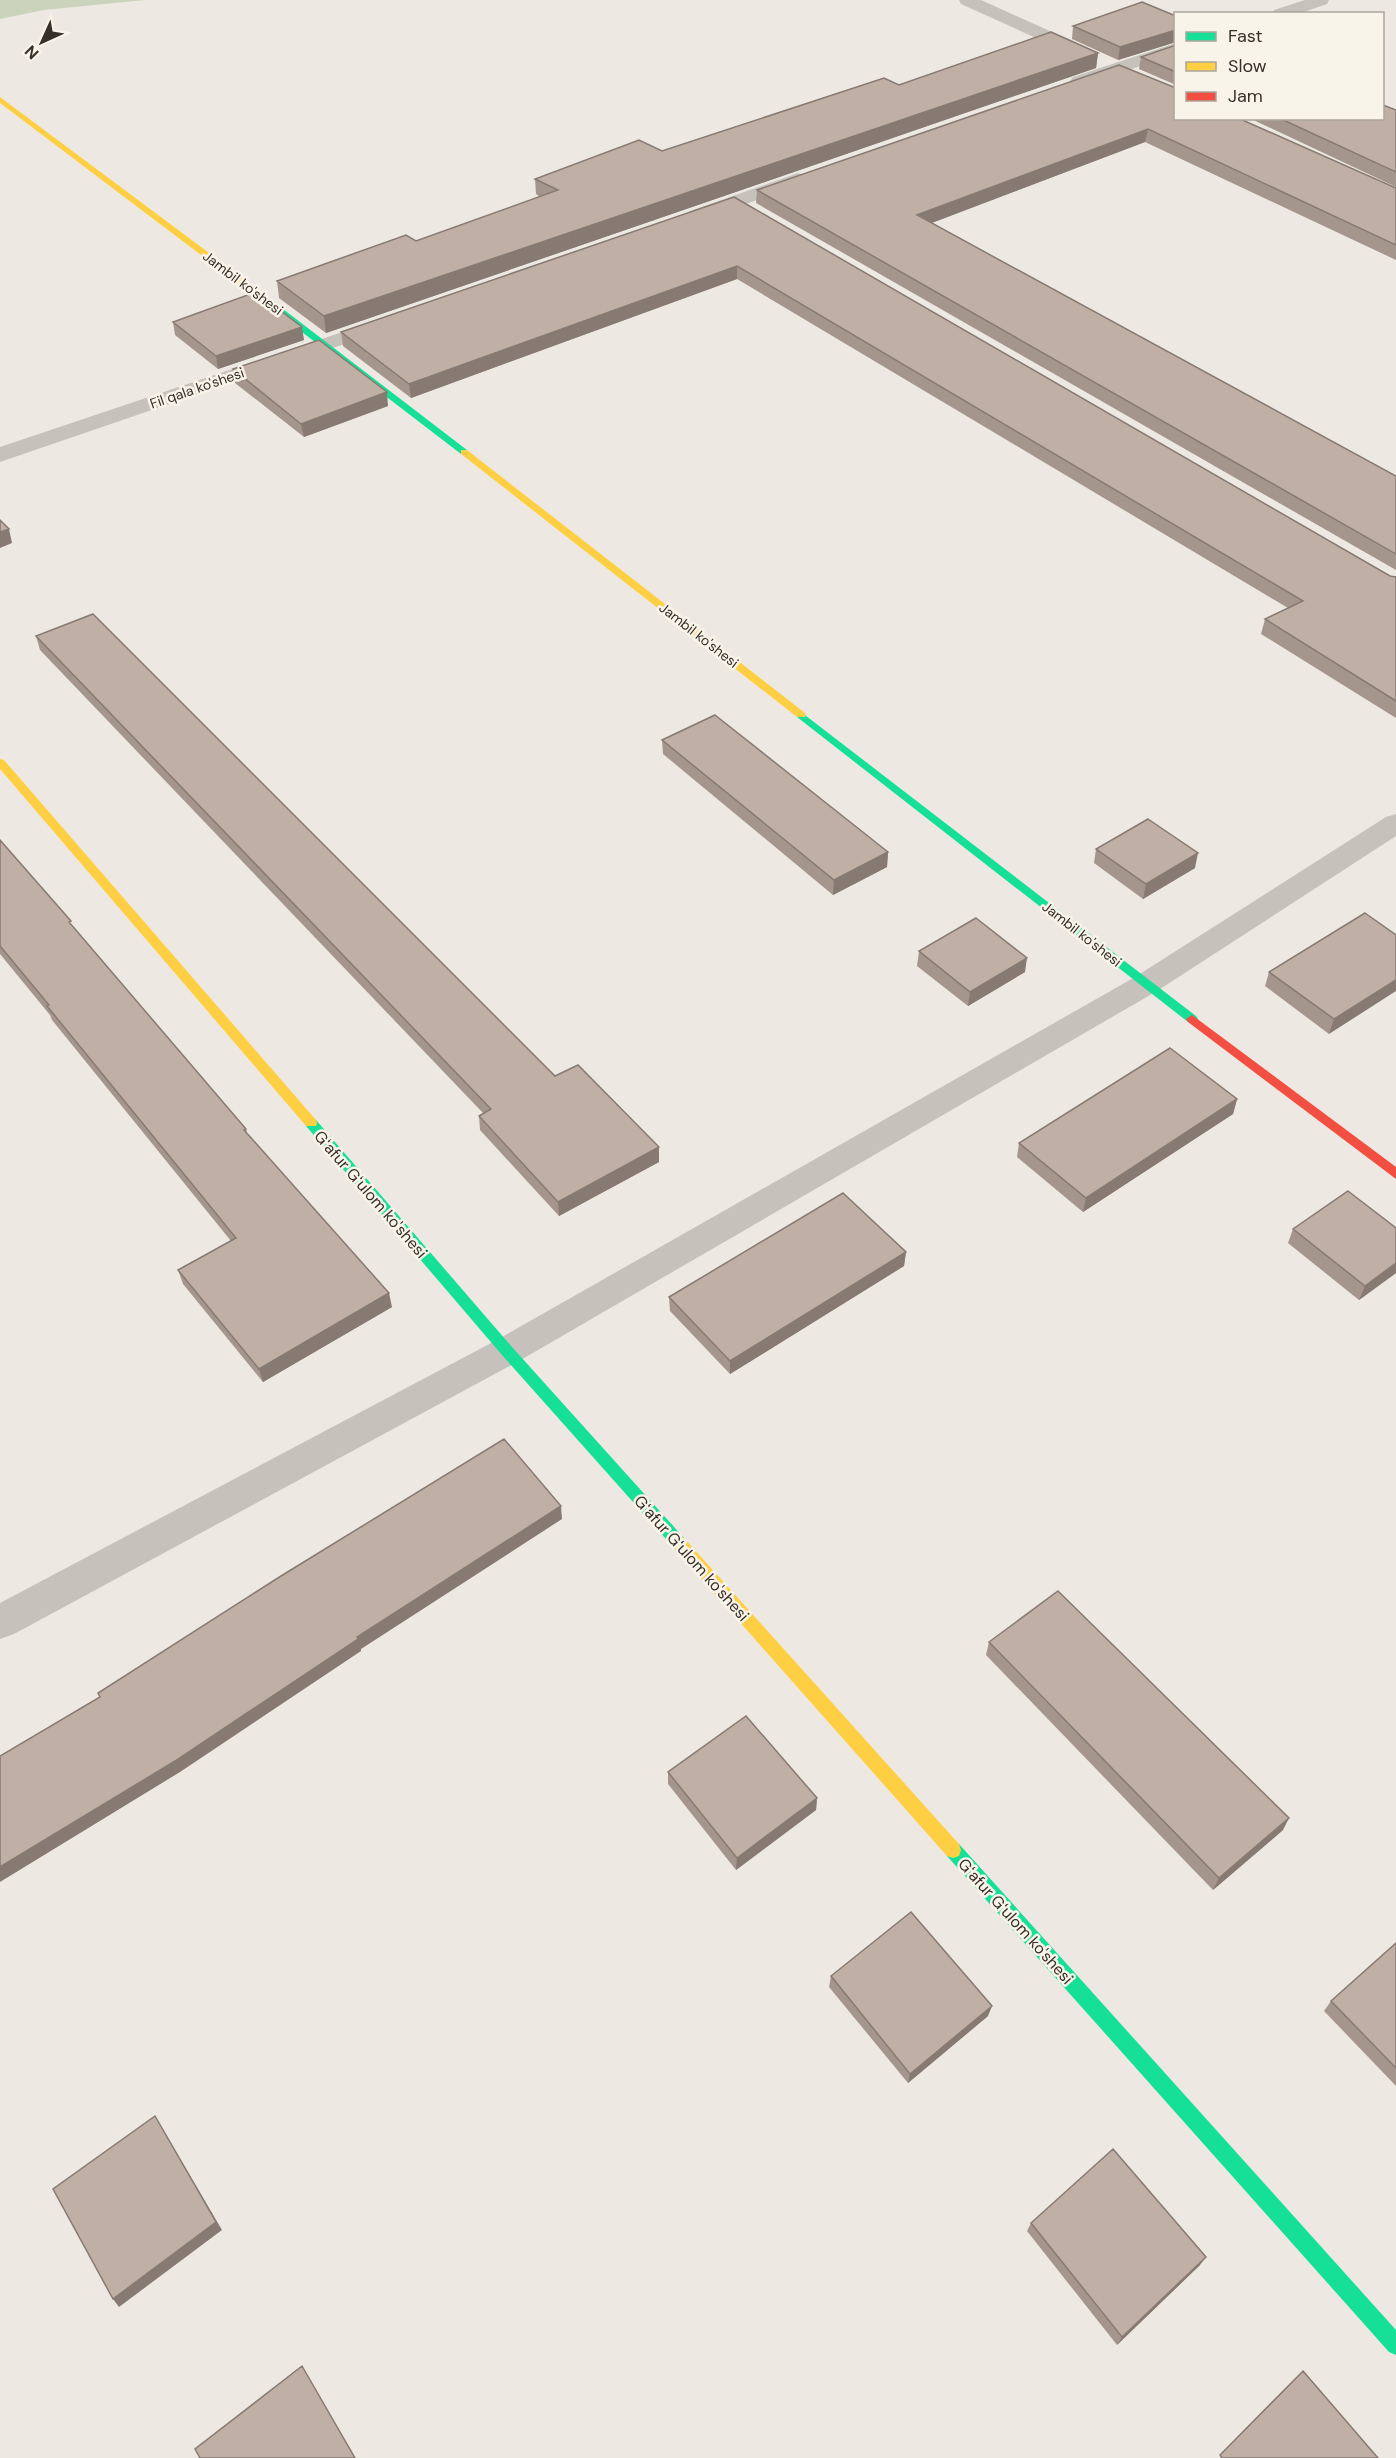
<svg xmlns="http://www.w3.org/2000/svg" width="1396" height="2458" font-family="'DM Sans',sans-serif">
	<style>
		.green { fill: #ccd3bc }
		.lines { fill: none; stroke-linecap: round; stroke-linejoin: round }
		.street { fill: #c6c1bb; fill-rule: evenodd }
		.fast { fill: #16e098; fill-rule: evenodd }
		.slow { fill: #ffcf43; fill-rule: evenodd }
		.jam { fill: #f24e42; fill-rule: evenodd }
		.wall { fill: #a5968d }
		.shaded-wall { fill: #867a73 }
		.building { fill: #c0afa4; stroke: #867a73; stroke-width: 1.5 }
		.labels { text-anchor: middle; stroke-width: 5; stroke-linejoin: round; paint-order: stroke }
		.far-street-label { font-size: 14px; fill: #372f29; stroke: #f9f4e9 }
		.street-label { font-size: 16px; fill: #372f29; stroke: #f9f4e9 }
	</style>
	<rect width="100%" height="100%" fill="#ede9e2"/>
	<path class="green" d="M 0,0 L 145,0 L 44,10 L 0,19 Z"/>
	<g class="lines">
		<path class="street" d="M 959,0 L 981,0 L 1090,49 L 1093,53 L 1090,57 L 1078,57 L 961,4 Z
			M 1305,0 L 1329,0 L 1327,4 L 1298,14 L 1272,14 L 1274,10 Z
			M 1176,43 L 1176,54 L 1085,85 L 1073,85 L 1070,81 L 1073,77 Z
			M 798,173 L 805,175 L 808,179 L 805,183 L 704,219 L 690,219 L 687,215 L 690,211 Z
			M 384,318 L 391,320 L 394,324 L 391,328 L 0,462 L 0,447 Z
			M 1396,814 L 1396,836 L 1157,991 L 519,1361 L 14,1634 L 0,1639 L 0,1603 L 495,1341 L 1135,977 L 1386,817 Z"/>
		<path class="fast" d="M 238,279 L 244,279 L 467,450 L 467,454 L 461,454 L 238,283 Z
			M 801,712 L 1196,1016 L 1198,1019 L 1196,1022 L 1188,1022 L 797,717 L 797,713 Z
			M 311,1118 L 316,1120 L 512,1347 L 684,1538 L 687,1543 L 684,1548 L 679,1550 L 674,1548 L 502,1355 L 306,1126 L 305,1123 L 306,1120 Z
			M 953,1842 L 959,1844 L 1396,2330 L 1396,2355 L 1389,2352 L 947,1856 L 945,1850 L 947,1844 Z"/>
		<path class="slow" d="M 0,97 L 244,279 L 244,283 L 238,283 L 0,103 Z
			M 461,450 L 467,450 L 805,713 L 805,717 L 797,717 L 461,454 Z
			M 0,759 L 4,760 L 316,1120 L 317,1123 L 316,1126 L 306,1126 L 0,769 Z
			M 679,1536 L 684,1538 L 959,1844 L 961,1850 L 959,1856 L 953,1858 L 947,1856 L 674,1548 L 671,1543 L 674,1538 Z"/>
		<path class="jam" d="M 1192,1015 L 1396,1167 L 1396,1179 L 1188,1022 L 1186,1019 Z"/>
	</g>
	<path class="wall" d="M 1176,16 L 1176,42 L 1118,60 L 1072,39 L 1073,26 Z
		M 1176,45 L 1176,85 L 1139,69 L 1141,57 Z
		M 1098,53 L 1096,68 L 326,333 L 279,298 L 277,281 L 416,241 L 540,197 L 536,194 L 535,179 L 662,151 L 899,85 Z
		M 1396,110 L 1396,187 L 1249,118 L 1383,118 Z
		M 1176,118 L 1396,188 L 1396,260 L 1145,142 L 931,223 L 1396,476 L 1396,570 L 756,203 L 757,190 Z
		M 734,197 L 1390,576 L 1396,577 L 1396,718 L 1261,634 L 1265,619 L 1288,608 L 737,279 L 411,398 L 343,346 L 341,332 Z
		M 173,322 L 304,340 L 218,369 L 175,335 Z
		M 233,369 L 388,406 L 304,437 L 235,383 Z
		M 36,636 L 555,1076 L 659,1147 L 659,1162 L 559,1216 L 480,1130 L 479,1116 L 483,1113 L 40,650 Z
		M 662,740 L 888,852 L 887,867 L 833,895 L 663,754 Z
		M 0,840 L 72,926 L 246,1129 L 247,1133 L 392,1307 L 263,1382 L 183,1284 L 178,1270 L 231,1241 L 52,1020 L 50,1015 L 0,954 Z
		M 1096,849 L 1195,868 L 1143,899 L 1094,863 Z
		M 1396,935 L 1329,1034 L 1265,986 L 1269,972 Z
		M 919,951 L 1025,972 L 968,1006 L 917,966 Z
		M 1237,1099 L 1233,1114 L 1083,1212 L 1017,1157 L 1019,1143 Z
		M 1396,1228 L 1396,1273 L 1359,1300 L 1288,1243 L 1293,1229 Z
		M 906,1252 L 904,1266 L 730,1374 L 670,1311 L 669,1297 Z
		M 989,1642 L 1283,1830 L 1213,1890 L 986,1655 Z
		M 668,1772 L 817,1798 L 816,1810 L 736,1870 L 668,1784 Z
		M 1396,1943 L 1396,2086 L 1324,2011 L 1331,2001 Z
		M 831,1976 L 988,2016 L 908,2083 L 829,1987 Z
		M 1031,2223 L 1200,2265 L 1117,2345 L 1027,2231 Z"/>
	<path class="shaded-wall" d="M 1176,30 L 1176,42 L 1118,60 L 1120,47 Z
		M 1098,53 L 1096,68 L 326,333 L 324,316 Z
		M 1148,129 L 1145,142 L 916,229 L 917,215 Z
		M 737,266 L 737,279 L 411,398 L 409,384 Z
		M 302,327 L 304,340 L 218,369 L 216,356 Z
		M 387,392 L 388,406 L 304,437 L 301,424 Z
		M 9,529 L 12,543 L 0,548 L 0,532 Z
		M 888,852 L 887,867 L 833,895 L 834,880 Z
		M 1198,853 L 1195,868 L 1143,899 L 1146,884 Z
		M 1027,958 L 1025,972 L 968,1006 L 970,992 Z
		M 1396,980 L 1396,991 L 1329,1034 L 1334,1019 Z
		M 1237,1099 L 1233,1114 L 1083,1212 L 1086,1198 Z
		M 659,1147 L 659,1162 L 559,1216 L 558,1202 Z
		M 906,1252 L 904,1266 L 730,1374 L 730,1361 Z
		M 1396,1263 L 1396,1273 L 1359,1300 L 1365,1286 Z
		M 389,1293 L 392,1307 L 263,1382 L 259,1369 Z
		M 561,1506 L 562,1519 L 361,1649 L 361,1651 L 180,1772 L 0,1882 L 0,1867 Z
		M 817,1798 L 816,1810 L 736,1870 L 737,1858 Z
		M 1289,1818 L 1283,1830 L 1213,1890 L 1219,1878 Z
		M 992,2006 L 988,2016 L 908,2083 L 910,2074 Z
		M 161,2126 L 222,2230 L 119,2307 L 113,2299 Z
		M 1206,2257 L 1200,2265 L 1117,2345 L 1122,2337 Z"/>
	<path class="building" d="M 1142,2 L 1176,16 L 1176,30 L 1120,47 L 1073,26 Z
		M 1051,32 L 1098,53 L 324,316 L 277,281 L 406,235 L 416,241 L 558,190 L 535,179 L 639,140 L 662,151 L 884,78 L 899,85 Z
		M 1176,45 L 1176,72 L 1141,57 Z
		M 1119,65 L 1176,88 L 1176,118 L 1238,118 L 1396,188 L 1396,245 L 1148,129 L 917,215 L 1396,476 L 1396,554 L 757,190 Z
		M 1383,105 L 1396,110 L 1396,172 L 1279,118 L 1383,118 Z
		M 734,197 L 1390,576 L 1396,577 L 1396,701 L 1265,619 L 1303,601 L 737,266 L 409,384 L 341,332 Z
		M 256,292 L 302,327 L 216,356 L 173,322 Z
		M 319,340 L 387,392 L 301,424 L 233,369 Z
		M 0,520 L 9,529 L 0,532 Z
		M 93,614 L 555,1076 L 578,1065 L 659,1147 L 558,1202 L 479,1116 L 491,1109 L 36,636 Z
		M 715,715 L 888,852 L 834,880 L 662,740 Z
		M 1148,819 L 1198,853 L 1146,884 L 1096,849 Z
		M 0,840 L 71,921 L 69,922 L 246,1129 L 244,1130 L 389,1293 L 259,1369 L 178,1270 L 236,1238 L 47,1006 L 49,1005 L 0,946 Z
		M 1365,913 L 1396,935 L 1396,980 L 1334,1019 L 1269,972 Z
		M 976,918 L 1027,958 L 970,992 L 919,951 Z
		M 1170,1048 L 1237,1099 L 1086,1198 L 1019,1143 Z
		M 1348,1191 L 1396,1228 L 1396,1263 L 1365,1286 L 1293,1229 Z
		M 843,1193 L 906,1252 L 730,1361 L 669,1297 Z
		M 504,1439 L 561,1506 L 357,1637 L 358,1639 L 175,1761 L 0,1867 L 0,1756 L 100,1697 L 98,1693 L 281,1576 Z
		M 1058,1591 L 1289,1818 L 1219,1878 L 989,1642 Z
		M 746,1716 L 817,1798 L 737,1858 L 668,1772 Z
		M 911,1912 L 992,2006 L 910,2074 L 831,1976 Z
		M 1396,1943 L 1396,2068 L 1331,2001 Z
		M 155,2116 L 216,2222 L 113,2299 L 53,2189 Z
		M 1113,2149 L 1206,2257 L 1122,2337 L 1031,2223 Z
		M 302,2366 L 355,2458 L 200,2458 L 195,2449 Z
		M 1303,2371 L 1378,2458 L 1222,2458 L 1220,2455 Z"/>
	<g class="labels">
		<g class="far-street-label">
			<text transform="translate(243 283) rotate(37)" y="5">Jambil ko'shesi</text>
			<text transform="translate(197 388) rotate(-19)" y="5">Fil qala ko'shesi</text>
			<text transform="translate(699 635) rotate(38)" y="5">Jambil ko'shesi</text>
			<text transform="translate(1082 934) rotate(38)" y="5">Jambil ko'shesi</text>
		</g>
		<g class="street-label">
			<text transform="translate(371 1194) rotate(49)" y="6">Gʻafur Gʻulom ko'shesi</text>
			<text transform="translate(692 1558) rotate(48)" y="6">Gʻafur Gʻulom ko'shesi</text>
			<text transform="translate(1016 1921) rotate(48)" y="6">Gʻafur Gʻulom ko'shesi</text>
		</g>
	</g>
	<rect x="1174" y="12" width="210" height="108" fill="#f9f4e9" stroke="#aba59c" stroke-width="1.5"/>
	<rect x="1186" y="32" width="30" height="9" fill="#16e098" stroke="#aba59c" stroke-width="1.5"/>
	<text x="1228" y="42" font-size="18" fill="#372f29">Fast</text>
	<rect x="1186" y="62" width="30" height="9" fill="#ffcf43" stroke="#aba59c" stroke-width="1.5"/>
	<text x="1228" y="72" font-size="18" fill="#372f29">Slow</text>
	<rect x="1186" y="92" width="30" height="9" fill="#f24e42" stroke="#aba59c" stroke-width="1.5"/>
	<text x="1228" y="102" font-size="18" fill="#372f29">Jam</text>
	<g transform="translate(42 42) rotate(225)" stroke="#f9f4e9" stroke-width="4.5" paint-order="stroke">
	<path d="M0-4.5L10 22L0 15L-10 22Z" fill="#372f29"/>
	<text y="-9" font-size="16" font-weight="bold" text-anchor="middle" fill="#372f29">N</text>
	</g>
</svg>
